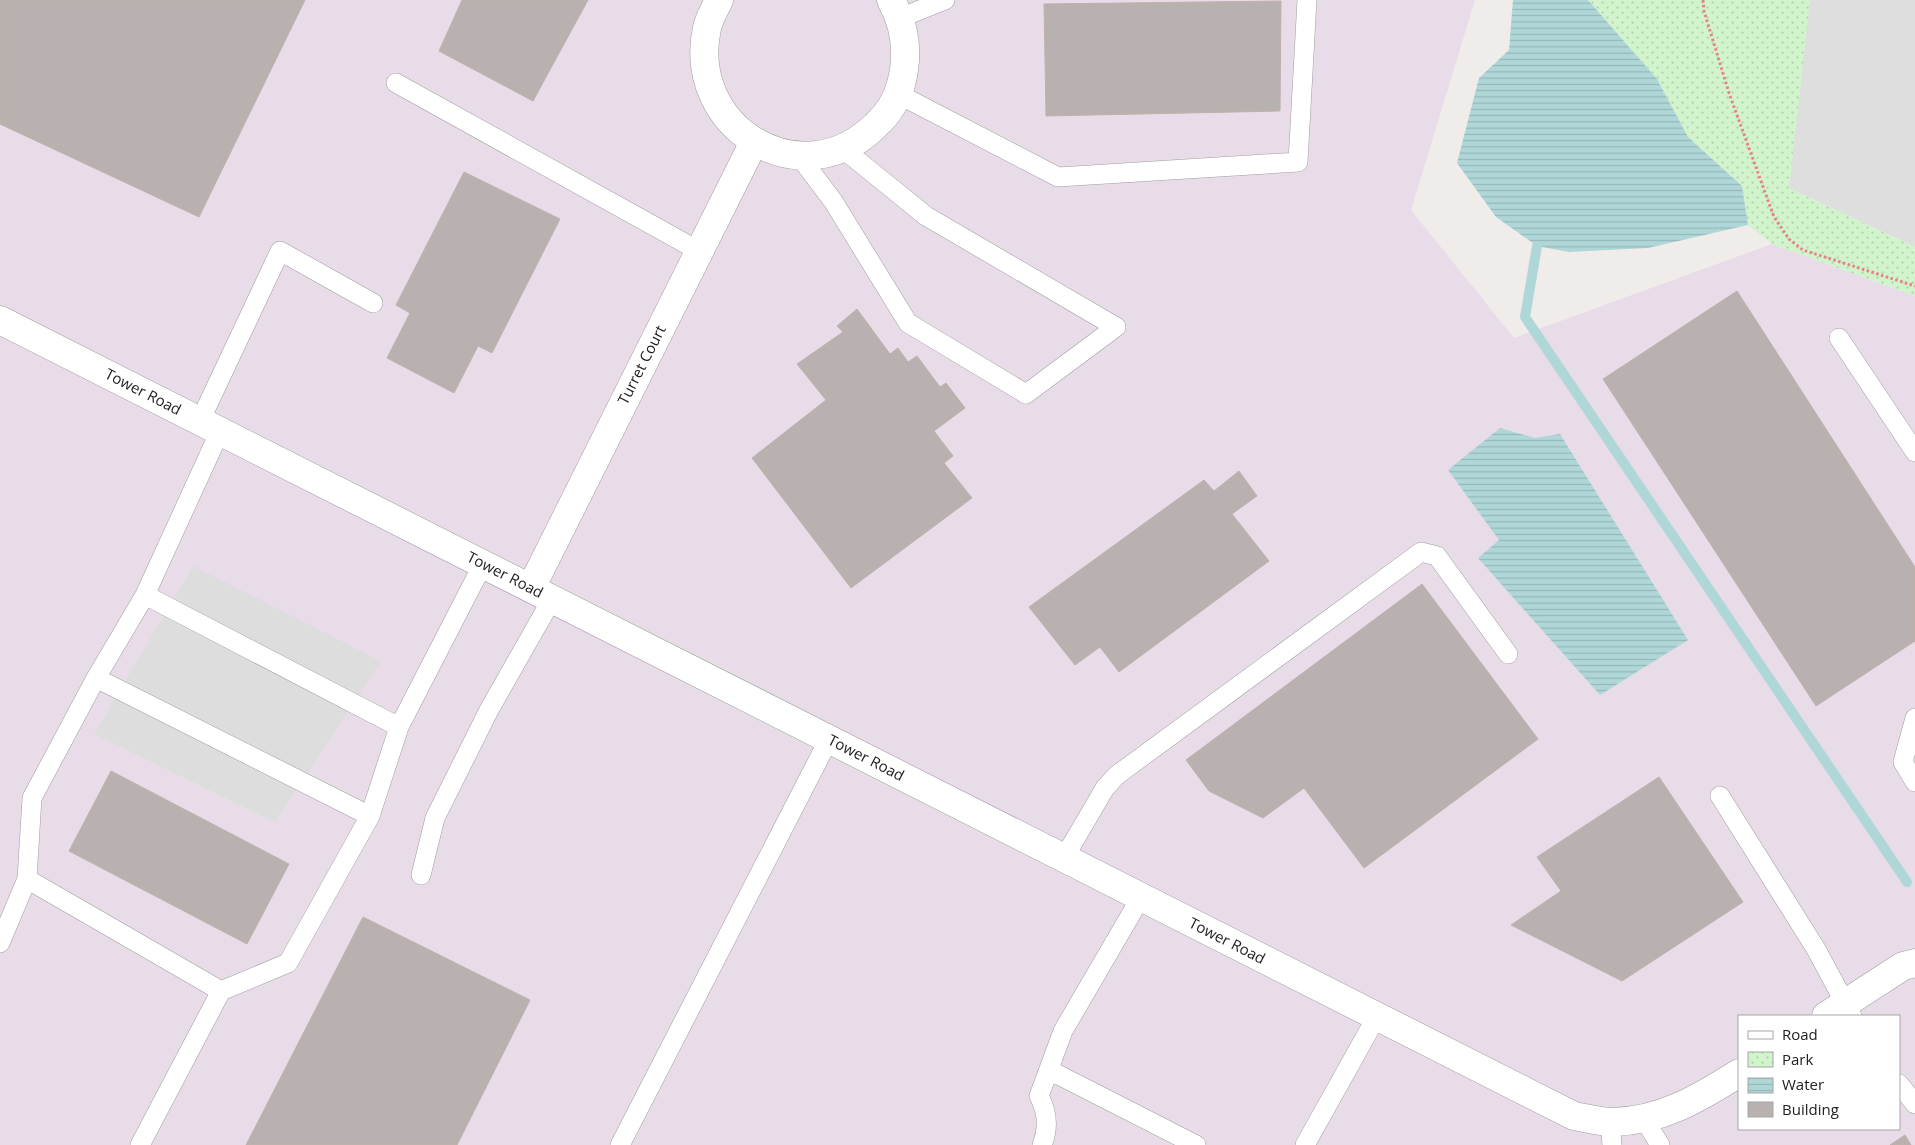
<svg xmlns="http://www.w3.org/2000/svg" width="1915" height="1145" font-family="'Open Sans',sans-serif">
	<style>
		.residential { fill: #dfdede }
		.industrial { fill: #e8dce8; fill-rule: evenodd }
		.park { fill: url(#park-dots) }
		.parking { fill: #ddd }
		.water { fill: url(#water-rules) }
		.lines { fill: none; stroke-linecap: round; stroke-linejoin: round }
		.stream { stroke: #afd7d8; stroke-width: 10 }
		.building { fill: #b9b1af; stroke: #c0b1ad }
		.lane-casing { stroke: #9e9e9e; stroke-width: 20 }
		.street-casing { stroke: #9e9e9e; stroke-width: 29 }
		.path { stroke: #ea808b; stroke-width: 3; stroke-dasharray: 2.5 2.5; stroke-linecap: butt }
		.lane { stroke: #fff; stroke-width: 19 }
		.street { stroke: #fff; stroke-width: 28 }
		.labels { text-anchor: middle; stroke-width: 4; stroke-linejoin: round; paint-order: stroke }
		.street-label { font-size: 15px; fill: #212121; stroke: #fff }
	</style>
	<defs>
		<pattern id="park-dots" width="8" height="8" patternUnits="userSpaceOnUse" patternTransform="scale(1.25)"><rect width="8" height="8" fill="#d1f4cc"/><path d="M2 2h.1M6 6h.1" fill="none" stroke="#b3d1af" stroke-width="1.8" stroke-linecap="round"/></pattern>
		<pattern id="water-rules" width="6" height="5" patternUnits="userSpaceOnUse" patternTransform="scale(1.25)"><rect width="6" height="5" fill="#afd7d8"/><path d="M0 2.5h6" fill="none" stroke="#96b8b9"/></pattern>
	</defs>
	<rect width="100%" height="100%" fill="#f0ece9"/>
	<path class="residential" d="M 1804,0 L 1915,0 L 1915,247 L 1789,188 Z"/>
	<path class="industrial" d="M 0,0 L 1475,0 L 1411,210 L 1514,338 L 1772,244 L 1915,296 L 1915,1145 L 0,1145 ZM 1739,1016 L 1899,1016 L 1899,1129 L 1739,1129 Z"/>
	<path class="park" d="M 1588,0 L 1810,0 L 1789,188 L 1915,247 L 1915,296 L 1772,244 L 1748,225 L 1742,186 L 1688,137 L 1657,79 Z"/>
	<path class="parking" d="M 193,566 L 381,661 L 275,822 L 94,734 Z"/>
	<path class="water" d="M 1513,0 L 1588,0 L 1657,79 L 1688,137 L 1742,186 L 1748,225 L 1648,248 L 1569,252 L 1537,246 L 1496,217 L 1457,163 L 1479,78 L 1509,50 Z
		M 1500,428 L 1535,438 L 1560,434 L 1688,640 L 1600,695 L 1478,558 L 1499,540 L 1448,470 Z"/>
	<g class="lines">
		<path class="stream" d="M 1537,246 L 1525,317 L 1907,882"/>
	</g>
	<path class="building" d="M 0,0 L 305,0 L 199,217 L 0,124 Z
		M 462,0 L 588,0 L 533,101 L 439,51 Z
		M 1281,1 L 1280,111 L 1046,116 L 1044,4 Z
		M 464,172 L 560,219 L 492,353 L 478,346 L 454,393 L 387,358 L 410,313 L 396,305 Z
		M 1737,291 L 1915,567 L 1915,641 L 1816,706 L 1603,379 Z
		M 857,309 L 890,354 L 898,348 L 908,362 L 917,356 L 940,387 L 946,383 L 965,408 L 934,431 L 953,456 L 944,463 L 972,498 L 851,588 L 752,458 L 826,400 L 797,364 L 843,332 L 837,326 Z
		M 1239,471 L 1257,496 L 1232,514 L 1269,561 L 1119,672 L 1100,647 L 1075,665 L 1029,607 L 1204,480 L 1214,491 Z
		M 1422,584 L 1538,739 L 1364,868 L 1304,788 L 1263,818 L 1209,791 L 1186,760 Z
		M 111,771 L 289,864 L 247,944 L 69,851 Z
		M 1659,777 L 1743,902 L 1622,981 L 1511,925 L 1561,891 L 1537,857 Z
		M 363,917 L 530,1000 L 457,1145 L 246,1145 Z
		M 1905,1135 L 1911,1145 L 1890,1145 Z"/>
	<g class="lines">
		<defs>
			<path id="lane" d="M 900,18 L 945,0
				M 396,83 L 699,251
				M 898,94 L 1058,177 L 1298,162 L 1307,0
				M 799,156 L 833,201 L 908,323 L 1026,394 L 1116,327 L 926,216 L 842,148
				M 1839,338 L 1915,452
				M 200,421 L 280,251 L 373,303
				M 145,595 L 399,727
				M 96,678 L 370,816
				M 1915,718 L 1903,762 L 1915,782
				M 1720,796 L 1816,949 L 1852,1016
				M 1064,858 L 1105,788 L 1117,775 L 1421,552 L 1437,556 L 1508,654
				M 421,875 L 435,818 L 489,710 L 552,599
				M 27,879 L 221,991 L 140,1145
				M 0,943 L 27,879 L 32,798 L 96,678 L 145,595 L 220,431
				M 221,991 L 288,963 L 370,816 L 399,727 L 483,564
				M 1049,1070 L 1196,1145
				M 1899,1084 L 1915,1104
				M 1644,1119 L 1660,1145
				M 1610,1122 L 1612,1145
				M 620,1145 L 829,739
				M 1042,1145 C 1049,1128 1047,1111 1039,1096 L 1063,1031 L 1141,897
				M 1305,1145 L 1377,1016"/>
			<path id="street" d="M 719,0 C 715,9 709,18 707,28 C 685,128 802,199 876,125 C 888,114 897,100 901,84 C 909,54 906,27 891,0
				M 0,320 L 1574,1116 C 1586,1118 1600,1122 1612,1122 C 1661,1121 1698,1099 1739,1073
				M 531,588 L 754,142
				M 1826,1016 L 1903,966 L 1915,963"/>
		</defs>
		<use href="#lane" class="lane-casing"/>
		<use href="#street" class="street-casing"/>
		<path class="path" d="M 1703,0 L 1704,11 L 1729,93 L 1774,217 L 1789,239 L 1803,250 L 1915,286"/>
		<use href="#lane" class="lane"/>
		<use href="#street" class="street"/>
	</g>
	<g class="labels">
		<g class="street-label">
			<text transform="translate(642 365) rotate(-63)" y="5">Turret Court</text>
			<text transform="translate(143 392) rotate(27)" y="5">Tower Road</text>
			<text transform="translate(505 575) rotate(27)" y="5">Tower Road</text>
			<text transform="translate(866 758) rotate(27)" y="5">Tower Road</text>
			<text transform="translate(1227 941) rotate(27)" y="5">Tower Road</text>
		</g>
	</g>
	<rect x="1738" y="1015" width="162" height="115" fill="#ffffff" stroke="#a6a6a6"/>
	<rect x="1748" y="1031" width="25" height="8" fill="#ffffff" stroke="#a6a6a6"/>
	<text x="1782" y="1040" font-size="15" fill="#212121">Road</text>
	<rect x="1748" y="1052" width="25" height="15" fill="url(#park-dots)" stroke="#a6a6a6"/>
	<text x="1782" y="1065" font-size="15" fill="#212121">Park</text>
	<rect x="1748" y="1078" width="25" height="15" fill="url(#water-rules)" stroke="#a6a6a6"/>
	<text x="1782" y="1090" font-size="15" fill="#212121">Water</text>
	<rect x="1748" y="1102" width="25" height="15" fill="#b9b1af" stroke="#a6a6a6"/>
	<text x="1782" y="1115" font-size="15" fill="#212121">Building</text>
</svg>
